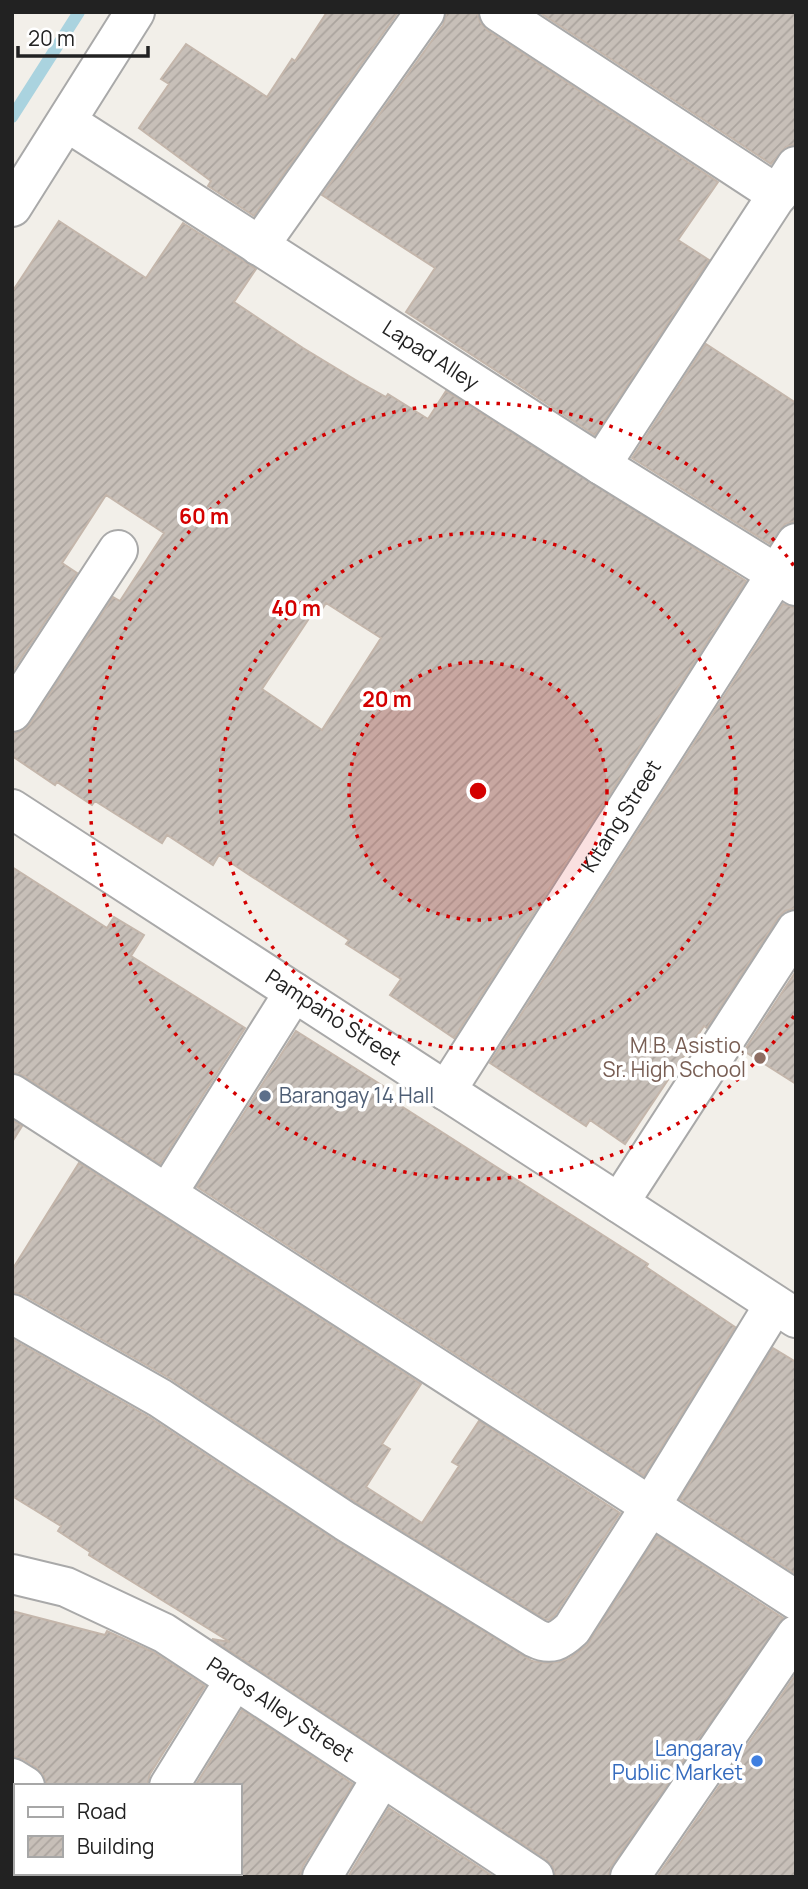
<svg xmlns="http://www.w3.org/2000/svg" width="808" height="1889" font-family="Manrope,sans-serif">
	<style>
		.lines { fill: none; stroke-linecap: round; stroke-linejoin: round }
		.stream { stroke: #aad3df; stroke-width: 12 }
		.building { fill: url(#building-hatch); stroke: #c4b6ab; stroke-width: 2; fill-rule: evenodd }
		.minor-casing { stroke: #a9a9a9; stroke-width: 42 }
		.minor { stroke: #fff; stroke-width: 38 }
		.ring { fill: none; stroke: #d40000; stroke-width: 3.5; stroke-dasharray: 3.5 7 }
		.education-dot { fill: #8d6e63; stroke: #fff; stroke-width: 2.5 }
		.service-dot { fill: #5c6f8a; stroke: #fff; stroke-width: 2.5 }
		.shop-dot { fill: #3f7fe0; stroke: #fff; stroke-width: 2.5 }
		.labels { text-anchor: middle; stroke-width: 7; stroke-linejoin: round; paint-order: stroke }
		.street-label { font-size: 21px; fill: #222; stroke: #fff }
		.education-label { font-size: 21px; fill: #785e54; stroke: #fff; text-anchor: end }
		.service-label { font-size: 21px; fill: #4e5e75; stroke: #fff; text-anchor: start }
		.shop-label { font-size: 21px; fill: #366cbe; stroke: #fff; text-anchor: end }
		.centre { fill: #d40000; stroke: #fff; stroke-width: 3.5 }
		.ring-label { font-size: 21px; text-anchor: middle; font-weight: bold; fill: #d40000; stroke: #fff; stroke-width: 7; stroke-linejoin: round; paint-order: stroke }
	</style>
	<defs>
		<pattern id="building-hatch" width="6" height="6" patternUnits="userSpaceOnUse" patternTransform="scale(1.75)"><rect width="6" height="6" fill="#c7bfb8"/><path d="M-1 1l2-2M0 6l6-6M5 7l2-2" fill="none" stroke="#aba49e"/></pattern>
	</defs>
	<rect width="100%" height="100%" fill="#f2efe9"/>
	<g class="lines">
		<path class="stream" d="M 12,117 L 79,12"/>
	</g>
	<path class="building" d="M 327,12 L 398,12 L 254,216 L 208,186 L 211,181 L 139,128 L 169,84 L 161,79 L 186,44 L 267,97 L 292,59 L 295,61 Z
		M 447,12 L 477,12 L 480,22 L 487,30 L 718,182 L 678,240 L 709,260 L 595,435 L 406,312 L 435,268 L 322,195 L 443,25 Z
		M 539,12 L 796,12 L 796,144 L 786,147 L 771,164 Z
		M 59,221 L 146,278 L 183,223 L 256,269 L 234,302 L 303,348 L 359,382 L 386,397 L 388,394 L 428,419 L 446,391 L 746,581 L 454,1038 L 390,995 L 401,979 L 346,944 L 349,940 L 219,855 L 213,865 L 167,835 L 162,843 L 95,801 L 92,805 L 57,782 L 55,785 L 12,756 L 12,734 L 22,731 L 30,724 L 113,597 L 120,601 L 164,533 L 106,495 L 62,563 L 77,573 L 12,672 L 12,292 ZM 326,603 L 381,638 L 322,730 L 262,689 L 314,611 L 319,614 Z
		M 706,344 L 796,403 L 796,521 L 785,524 L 770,544 L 632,458 Z
		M 783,604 L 796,608 L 796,908 L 785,911 L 778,918 L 707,1028 L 704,1026 L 625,1144 L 590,1120 L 586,1126 L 490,1063 Z
		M 12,867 L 107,928 L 114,917 L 144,935 L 131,956 L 245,1028 L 160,1164 L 24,1076 L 12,1072 Z
		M 796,971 L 796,1084 L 744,1051 Z
		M 296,1031 L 391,1091 L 387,1097 L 648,1264 L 646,1267 L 735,1327 L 644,1476 L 197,1187 Z
		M 12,1120 L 22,1126 L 12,1142 Z
		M 79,1163 L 421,1384 L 382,1444 L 390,1449 L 366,1487 L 422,1523 L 459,1466 L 452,1462 L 479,1421 L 620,1513 L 555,1615 L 549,1620 L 545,1619 L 357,1503 L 171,1379 L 23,1295 L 12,1292 L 12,1270 Z
		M 12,1339 L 149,1417 L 333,1539 L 532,1661 L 545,1663 L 559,1662 L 570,1658 L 587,1645 L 657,1536 L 783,1618 L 612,1865 L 608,1877 L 556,1877 L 553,1867 L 546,1859 L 212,1639 L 230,1642 L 89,1555 L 90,1552 L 58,1531 L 61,1526 L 12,1496 Z
		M 773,1348 L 796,1362 L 796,1574 L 680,1499 Z
		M 12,1611 L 105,1635 L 107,1631 L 153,1652 L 205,1686 L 150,1774 L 147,1786 L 47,1786 L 44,1776 L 37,1768 L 23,1759 L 12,1756 Z
		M 796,1674 L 796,1877 L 657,1877 Z
		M 242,1710 L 353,1784 L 303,1866 L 300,1877 L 240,1877 L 240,1786 L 195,1786 Z
		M 389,1808 L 494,1877 L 348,1877 Z"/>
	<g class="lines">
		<defs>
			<g id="minor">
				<path d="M 499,12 L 778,195"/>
				<path id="s1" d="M 67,122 L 601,465 L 796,586"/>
				<path d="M 12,207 L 135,12"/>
				<path d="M 259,246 L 425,12"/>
				<path d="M 601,465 L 796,166"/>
				<path d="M 12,712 L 118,550"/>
				<path id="s2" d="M 12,809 L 796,1318"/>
				<path id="s3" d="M 446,1091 L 796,543"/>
				<path d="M 12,1094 L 796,1600"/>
				<path d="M 177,1178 L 294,992"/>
				<path d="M 619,1203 L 796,930"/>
				<path d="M 12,1314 L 160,1398 L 345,1521 L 535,1638 C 551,1646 559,1641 572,1629 L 650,1507 L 774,1305"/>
				<path id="s4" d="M 12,1574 L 66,1587 L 164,1633 L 534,1877"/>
				<path d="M 12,1778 L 25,1786"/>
				<path d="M 169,1786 L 234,1681"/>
				<path d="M 113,1877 L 115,1873"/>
				<path d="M 322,1877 L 382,1777"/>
				<path d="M 630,1877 L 796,1635"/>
			</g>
		</defs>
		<use href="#minor" class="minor-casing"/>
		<use href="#minor" class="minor"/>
	</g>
	<circle cx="478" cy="791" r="129" fill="#d40000" fill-opacity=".12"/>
	<g class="ring">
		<circle cx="478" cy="791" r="129"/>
		<circle cx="478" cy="791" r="258"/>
		<path d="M794 1016A388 388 0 1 1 794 566"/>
	</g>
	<circle class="education-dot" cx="760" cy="1058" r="7"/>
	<circle class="service-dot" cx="265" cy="1096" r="7"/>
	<circle class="shop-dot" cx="757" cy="1761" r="7"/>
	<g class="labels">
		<g class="street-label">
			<text dy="7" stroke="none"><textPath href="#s1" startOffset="432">Lapad Alley</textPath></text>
			<text dy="7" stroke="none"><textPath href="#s3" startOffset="326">Kitang Street</textPath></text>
			<text dy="7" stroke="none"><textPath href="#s2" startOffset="383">Pampano Street</textPath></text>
			<text dy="7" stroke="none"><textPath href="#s4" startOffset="303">Paros Alley Street</textPath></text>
		</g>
		<g class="education-label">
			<text x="746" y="1053">M.B. Asistio,<tspan x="746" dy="24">Sr. High School</tspan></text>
		</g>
		<g class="service-label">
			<text x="279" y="1103">Barangay 14 Hall</text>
		</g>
		<g class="shop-label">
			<text x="743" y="1756">Langaray<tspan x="743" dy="24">Public Market</tspan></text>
		</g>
	</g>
	<circle cx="478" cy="791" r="10" class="centre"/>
	<g class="ring-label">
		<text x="204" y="524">60 m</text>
		<text x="296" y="616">40 m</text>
		<text x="387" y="707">20 m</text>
	</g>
	<rect width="808" height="1889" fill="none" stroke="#222222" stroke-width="28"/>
	<rect x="14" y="1784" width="228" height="91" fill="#ffffff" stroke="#a7a7a7" stroke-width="2"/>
	<rect x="28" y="1807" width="35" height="10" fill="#ffffff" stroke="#a7a7a7" stroke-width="2"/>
	<text x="77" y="1819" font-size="21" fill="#222222">Road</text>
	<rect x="28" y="1836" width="35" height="21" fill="url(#building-hatch)" stroke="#a7a7a7" stroke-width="2"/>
	<text x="77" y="1854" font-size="21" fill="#222222">Building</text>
	<path d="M18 46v10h130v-10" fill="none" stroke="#222222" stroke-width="3.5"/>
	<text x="28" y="46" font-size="21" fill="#222222" stroke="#ffffff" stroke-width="5" paint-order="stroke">20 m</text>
</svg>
